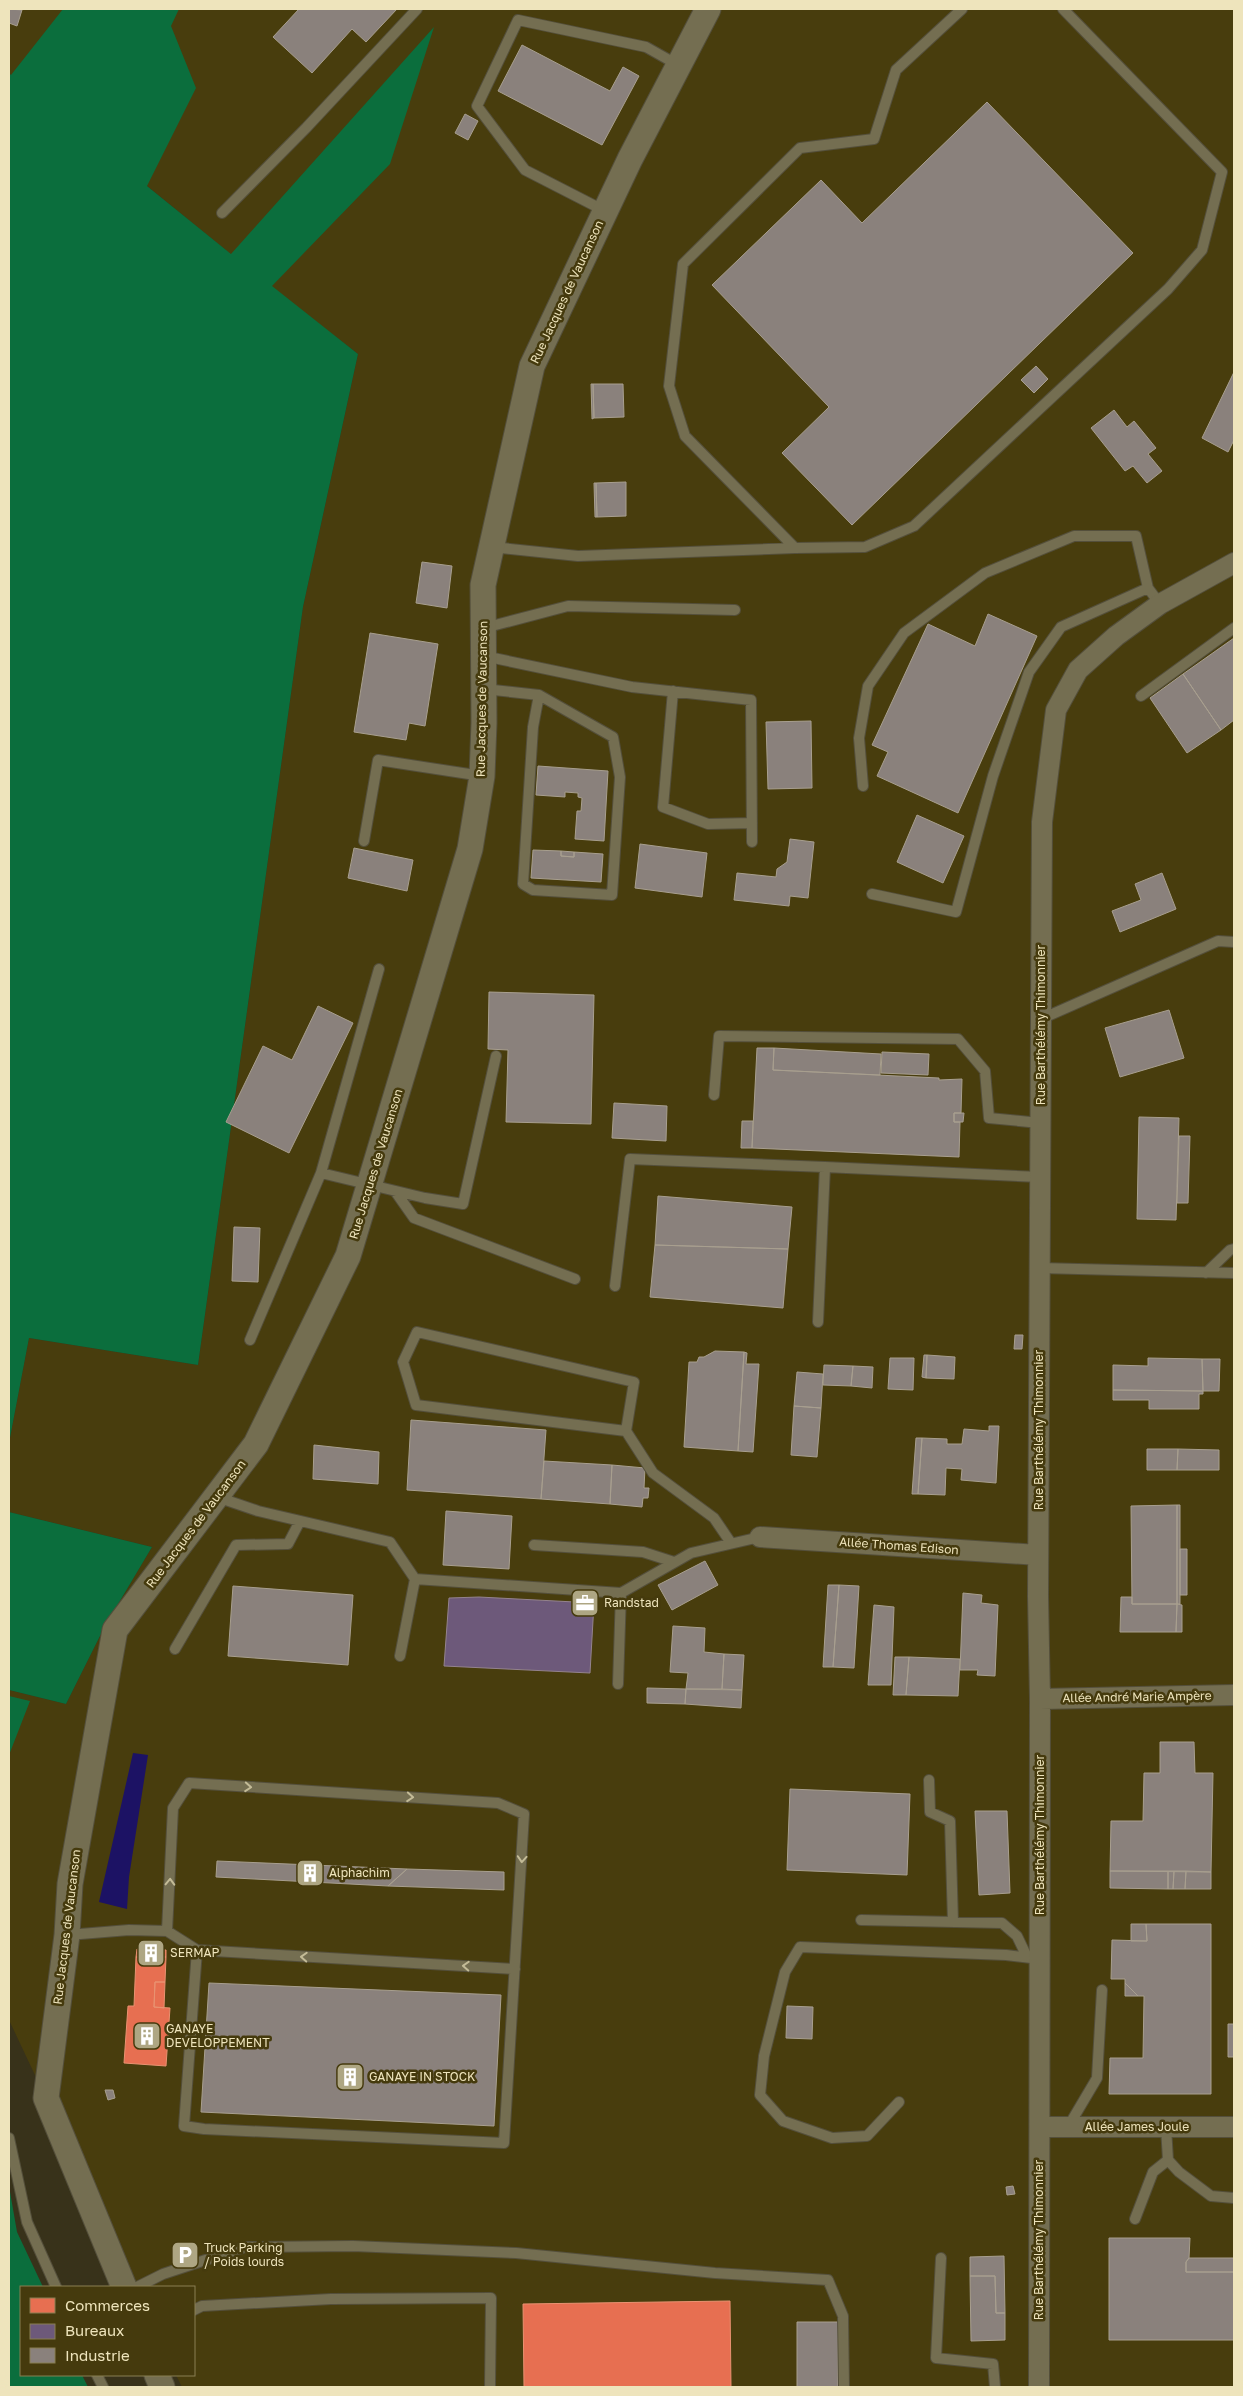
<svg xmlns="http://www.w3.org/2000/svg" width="1243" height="2396" font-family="'Golos Text',sans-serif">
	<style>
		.built { fill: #483d0d }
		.green { fill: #0b6e3d }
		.water { fill: #1c1264 }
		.shops { fill: #e76f51; stroke: #e99271 }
		.offices { fill: #6d597a; stroke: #94838e }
		.industry { fill: #8a817c; stroke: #a89f8f }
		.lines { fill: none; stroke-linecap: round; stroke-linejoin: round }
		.service-casing { stroke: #544f3b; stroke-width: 12 }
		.minor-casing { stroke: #544f3b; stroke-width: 22 }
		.tertiary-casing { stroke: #544f3b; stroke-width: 27 }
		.service { stroke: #746e51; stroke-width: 10 }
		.minor { stroke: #746e51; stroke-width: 20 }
		.tertiary { stroke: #746e51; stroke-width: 25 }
		.oneway { stroke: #c3bb97 }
		.labels { text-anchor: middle; stroke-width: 5; stroke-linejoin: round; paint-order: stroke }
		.street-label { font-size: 12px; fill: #eee4bc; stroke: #453a0d }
		.poi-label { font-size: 12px; fill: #eee4bc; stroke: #453a0d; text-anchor: start }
	</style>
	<rect width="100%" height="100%" fill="#38321a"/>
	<path class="built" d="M 9,9 L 1234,9 L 1234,2387 L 182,2387 L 176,2375 L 194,2375 L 194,2287 L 135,2287 L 9,2020 L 9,1690 L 66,1704 L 105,1626 L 152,1547 L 9,1512 L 9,1443 L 29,1338 L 198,1365 L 303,607 L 358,354 L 271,287 L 11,75 L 9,73 Z"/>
	<path class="green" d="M 63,9 L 179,9 L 171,26 L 196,88 L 147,186 L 231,254 L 434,27 L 390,164 L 272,286 L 358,354 L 303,607 L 198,1365 L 29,1338 L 9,1443 L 9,73 L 11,75 Z
		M 9,1512 L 152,1547 L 105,1626 L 66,1704 L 9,1690 Z
		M 9,1696 L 30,1701 L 9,1755 Z
		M 9,2186 L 17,2232 L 43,2287 L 21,2287 L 21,2375 L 82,2375 L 88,2387 L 9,2387 Z"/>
	<path class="water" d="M 133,1753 L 148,1755 L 129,1877 L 127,1909 L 99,1902 Z"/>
	<path class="shops" d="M 137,1949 L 166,1950 L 166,1957 L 136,1957 Z
		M 136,1957 L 166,1957 L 165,1982 L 155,1982 L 154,2007 L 170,2008 L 166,2066 L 124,2063 L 128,2006 L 134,2006 Z
		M 155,1982 L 165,1982 L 164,2008 L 154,2007 Z
		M 730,2301 L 731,2387 L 524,2387 L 523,2304 Z"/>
	<path class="offices" d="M 479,1597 L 594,1603 L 590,1673 L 444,1666 L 449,1598 Z"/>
	<path class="industry" d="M 9,9 L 22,10 L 17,26 L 9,23 Z
		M 299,9 L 397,9 L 366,42 L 352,29 L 312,73 L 273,37 Z
		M 522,45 L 610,91 L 623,67 L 639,76 L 602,145 L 498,91 Z
		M 987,102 L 1133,253 L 852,525 L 782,453 L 829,407 L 712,285 L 821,180 L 862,223 Z
		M 465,114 L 478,121 L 468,140 L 455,133 Z
		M 1036,366 L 1048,379 L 1034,393 L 1021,380 Z
		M 1234,372 L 1234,440 L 1228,452 L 1202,438 Z
		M 591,384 L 593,384 L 594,418 L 592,419 Z
		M 593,384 L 623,384 L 624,417 L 594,418 Z
		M 1114,410 L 1127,427 L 1134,421 L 1156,448 L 1148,454 L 1162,471 L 1147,483 L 1133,466 L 1125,471 L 1091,428 Z
		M 626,482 L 626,516 L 597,517 L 596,483 Z
		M 594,483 L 596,483 L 597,517 L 595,517 Z
		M 422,562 L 452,566 L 447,608 L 416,603 Z
		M 988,614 L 1037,636 L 958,813 L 877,776 L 888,752 L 872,745 L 928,624 L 975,646 Z
		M 370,633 L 438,644 L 425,726 L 409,723 L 406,740 L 354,732 Z
		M 1234,638 L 1234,720 L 1221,730 L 1183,674 Z
		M 1183,674 L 1221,730 L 1187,753 L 1150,698 Z
		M 811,721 L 812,788 L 768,789 L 766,722 Z
		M 538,766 L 608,771 L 604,841 L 575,839 L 577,811 L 581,811 L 582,798 L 578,797 L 578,793 L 565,792 L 565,797 L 536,795 Z
		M 917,815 L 964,836 L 943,883 L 897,862 Z
		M 790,839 L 814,842 L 808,898 L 790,896 L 789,906 L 734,900 L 737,873 L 776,877 L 777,869 L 787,862 Z
		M 640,844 L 707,853 L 702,897 L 635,888 Z
		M 354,848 L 413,860 L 407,891 L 348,878 Z
		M 533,850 L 561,851 L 561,856 L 574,857 L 574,852 L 603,854 L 601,882 L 531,878 Z
		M 561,851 L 574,852 L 574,857 L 561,856 Z
		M 1162,873 L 1176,909 L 1120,932 L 1112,911 L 1141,900 L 1135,884 Z
		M 489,992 L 594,995 L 591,1124 L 506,1122 L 508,1050 L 488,1049 Z
		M 318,1006 L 353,1023 L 289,1153 L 226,1122 L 263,1046 L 292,1060 Z
		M 1169,1010 L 1184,1058 L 1120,1077 L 1105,1028 Z
		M 757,1048 L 774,1048 L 773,1070 L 939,1078 L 939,1080 L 962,1079 L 961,1113 L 954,1113 L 954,1122 L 960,1122 L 959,1157 L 752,1148 Z
		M 774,1048 L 881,1054 L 880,1075 L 773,1070 Z
		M 882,1052 L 929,1054 L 928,1075 L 881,1073 Z
		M 614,1103 L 667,1106 L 666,1141 L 612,1138 Z
		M 954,1113 L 964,1113 L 963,1122 L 954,1122 Z
		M 1139,1117 L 1179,1118 L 1176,1220 L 1137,1219 Z
		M 742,1121 L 753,1121 L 752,1148 L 741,1148 Z
		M 1179,1136 L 1190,1136 L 1188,1203 L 1177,1203 Z
		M 658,1196 L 792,1207 L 788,1249 L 655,1245 Z
		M 234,1227 L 260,1228 L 258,1282 L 232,1281 Z
		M 655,1245 L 788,1249 L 783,1308 L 650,1297 Z
		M 1015,1335 L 1023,1335 L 1022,1349 L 1014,1349 Z
		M 715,1351 L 744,1352 L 738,1451 L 684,1447 L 689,1362 L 697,1362 L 699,1357 L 704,1357 Z
		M 744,1352 L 747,1353 L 746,1364 L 759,1364 L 753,1452 L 738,1451 Z
		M 924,1355 L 927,1355 L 926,1378 L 922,1377 Z
		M 927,1355 L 955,1357 L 954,1379 L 926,1378 Z
		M 890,1358 L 914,1358 L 913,1390 L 888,1389 Z
		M 1148,1358 L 1202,1359 L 1203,1391 L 1113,1390 L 1113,1365 L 1148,1366 Z
		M 1202,1359 L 1220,1359 L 1219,1391 L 1203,1391 Z
		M 824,1365 L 853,1366 L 851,1386 L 823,1385 Z
		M 853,1366 L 873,1367 L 872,1388 L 851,1386 Z
		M 797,1372 L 823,1374 L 821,1408 L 794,1406 Z
		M 1113,1390 L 1203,1391 L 1203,1394 L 1199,1394 L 1199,1409 L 1149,1409 L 1149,1400 L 1113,1400 Z
		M 794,1406 L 821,1408 L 817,1457 L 791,1455 Z
		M 411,1420 L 546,1430 L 541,1499 L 407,1490 Z
		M 989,1426 L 999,1426 L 996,1483 L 961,1480 L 962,1469 L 946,1468 L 945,1495 L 918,1494 L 922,1438 L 947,1439 L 947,1444 L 962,1444 L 964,1429 L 989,1431 Z
		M 916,1438 L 922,1438 L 918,1494 L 912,1494 Z
		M 314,1445 L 379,1452 L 378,1484 L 313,1479 Z
		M 1147,1449 L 1178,1449 L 1177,1470 L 1147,1470 Z
		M 1178,1449 L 1219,1450 L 1219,1470 L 1177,1470 Z
		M 544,1461 L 612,1465 L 610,1504 L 541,1499 Z
		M 612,1465 L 645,1468 L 644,1488 L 649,1488 L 648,1498 L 643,1498 L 642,1507 L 610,1504 Z
		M 1177,1505 L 1180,1505 L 1180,1604 L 1177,1604 Z
		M 1177,1505 L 1177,1604 L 1132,1604 L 1131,1506 Z
		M 446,1511 L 512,1516 L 509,1569 L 443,1565 Z
		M 1180,1549 L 1187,1549 L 1187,1595 L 1180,1595 Z
		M 705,1561 L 718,1585 L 672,1610 L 658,1585 Z
		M 828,1585 L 839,1585 L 833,1667 L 823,1667 Z
		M 839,1585 L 859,1586 L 854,1668 L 833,1667 Z
		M 233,1586 L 353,1595 L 348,1665 L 228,1656 Z
		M 963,1593 L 982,1595 L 981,1603 L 998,1605 L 995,1676 L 977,1675 L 978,1670 L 960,1670 Z
		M 1121,1597 L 1132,1597 L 1132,1604 L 1177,1604 L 1176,1632 L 1120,1632 Z
		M 1177,1604 L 1182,1605 L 1182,1632 L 1176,1632 Z
		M 874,1605 L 894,1607 L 891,1685 L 868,1685 Z
		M 673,1626 L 705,1628 L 704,1652 L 724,1654 L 722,1689 L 686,1689 L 688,1673 L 670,1672 Z
		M 724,1654 L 744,1655 L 742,1690 L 722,1689 Z
		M 895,1657 L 909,1657 L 906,1695 L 893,1695 Z
		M 909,1657 L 960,1659 L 958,1696 L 906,1695 Z
		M 647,1688 L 686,1689 L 685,1704 L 647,1703 Z
		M 686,1689 L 742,1690 L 741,1708 L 685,1704 Z
		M 1160,1742 L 1194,1742 L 1195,1773 L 1213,1773 L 1211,1872 L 1110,1871 L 1111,1821 L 1143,1821 L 1144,1773 L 1160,1773 Z
		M 790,1789 L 910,1794 L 907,1875 L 787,1870 Z
		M 975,1811 L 1007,1811 L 1010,1893 L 979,1895 Z
		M 217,1861 L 407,1869 L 388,1886 L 216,1877 Z
		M 407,1869 L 504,1872 L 504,1890 L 388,1886 Z
		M 1110,1871 L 1168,1871 L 1168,1889 L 1110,1888 Z
		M 1168,1871 L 1174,1871 L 1173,1889 L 1168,1889 Z
		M 1174,1871 L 1186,1871 L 1185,1889 L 1173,1889 Z
		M 1186,1871 L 1211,1872 L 1211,1889 L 1185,1889 Z
		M 1131,1924 L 1146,1924 L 1147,1941 L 1131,1941 Z
		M 1146,1924 L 1211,1924 L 1211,2094 L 1109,2094 L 1110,2058 L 1143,2058 L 1144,1996 L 1138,1996 L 1125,1983 L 1125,1979 L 1111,1979 L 1112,1940 L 1147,1941 Z
		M 209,1983 L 501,1995 L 494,2126 L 201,2112 Z
		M 1125,1983 L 1138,1996 L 1125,1996 Z
		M 787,2006 L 813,2007 L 812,2039 L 786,2038 Z
		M 1228,2024 L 1234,2024 L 1234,2057 L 1228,2057 Z
		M 105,2090 L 113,2090 L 115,2098 L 108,2100 Z
		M 1013,2186 L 1015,2194 L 1007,2195 L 1006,2187 Z
		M 1109,2238 L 1190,2238 L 1189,2258 L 1186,2262 L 1186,2272 L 1234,2272 L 1234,2340 L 1109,2340 Z
		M 1004,2256 L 1005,2313 L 996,2313 L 995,2276 L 970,2276 L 970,2257 Z
		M 1189,2258 L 1234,2258 L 1234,2272 L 1186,2272 L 1186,2262 Z
		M 970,2276 L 995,2276 L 996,2313 L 1005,2313 L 1005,2340 L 971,2341 Z
		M 797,2322 L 838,2322 L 838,2387 L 797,2387 Z"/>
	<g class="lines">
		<defs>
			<path id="service" d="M 605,211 L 525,170 L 477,106 L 518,20 L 646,47 L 678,65
				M 222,213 L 306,128 L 417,9
				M 492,547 L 578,556 L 795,548 L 865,547 L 914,526 L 1168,289 L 1202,250 L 1222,172 L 1063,9
				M 795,548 L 685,436 L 669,386 L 683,264 L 800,148 L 874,139 L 896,70 L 962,9
				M 484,628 L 568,606 L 735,610
				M 484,656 L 632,687 L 751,700 L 752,842
				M 484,689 L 539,695 L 533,727 L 523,884 L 533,890 L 612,895 L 620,777 L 613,737 L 539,695
				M 673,691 L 663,807 L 708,824 L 752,823
				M 1141,696 L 1234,628
				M 863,786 L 859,738 L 868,686 L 904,633 L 985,573 L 1074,536 L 1136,536 L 1148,588
				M 364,841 L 378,760 L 482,776
				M 872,894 L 956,912 L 993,776 L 1029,672 L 1061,627 L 1148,588 L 1160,604
				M 1041,1019 L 1218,941 L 1234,942
				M 714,1095 L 719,1036 L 958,1039 L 985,1071 L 989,1118 L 1040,1123
				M 321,1173 L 425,1198 L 463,1204 L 496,1056
				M 395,1191 L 414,1218 L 575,1279
				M 1040,1268 L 1234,1273
				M 1206,1273 L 1230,1250 L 1234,1249
				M 615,1286 L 630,1159 L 825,1167
				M 818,1322 L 825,1167 L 1040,1177
				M 250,1340 L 321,1173 L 379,969
				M 626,1431 L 634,1382 L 417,1332 L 403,1362 L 416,1405 L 626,1431 L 653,1473 L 714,1518 L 731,1543
				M 217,1497 L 258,1511 L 390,1542 L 415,1579 L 621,1593 L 691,1553 L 760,1537
				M 534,1545 L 643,1552 L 674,1562
				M 175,1649 L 236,1545 L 288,1544 L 300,1521
				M 400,1656 L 415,1579
				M 618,1684 L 621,1593
				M 929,1780 L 930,1812 L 950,1821 L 953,1922
				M 861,1920 L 1002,1923 L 1017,1936 L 1027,1957
				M 68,1935 L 129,1930 L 167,1931 L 197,1950 L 184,2126 L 204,2129 L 504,2143 L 524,1814 L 498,1803 L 189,1783 L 173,1808 L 167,1931
				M 197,1950 L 515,1969
				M 899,2102 L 867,2136 L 832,2138 L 783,2121 L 760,2095 L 764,2056 L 785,1972 L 800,1947 L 1006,1955 L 1040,1959
				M 1068,2127 L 1097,2078 L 1102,1990
				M 9,2138 L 27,2222 L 56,2287
				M 1168,2160 L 1179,2172 L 1211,2196 L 1234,2198
				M 1135,2219 L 1153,2172 L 1168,2160 L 1166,2127
				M 941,2258 L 936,2358 L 993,2364 L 995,2387
				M 137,2287 L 163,2274 L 245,2247 L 353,2246 L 516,2253 L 715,2273 L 828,2280 L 843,2316 L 844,2387
				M 194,2310 L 202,2306 L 331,2299 L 491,2298 L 490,2387
				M 97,2375 L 103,2387"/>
			<path id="minor" d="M 760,1537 L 1038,1555
				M 1040,1699 L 1234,1695
				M 1040,2127 L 1234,2127
				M 1039,2387 L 1040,1699 L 1038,1596 L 1042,822 L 1056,710 L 1078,670 L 1116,636 L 1160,604 L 1234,563"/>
			<path id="tertiary" d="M 124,2287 L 46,2098 L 67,1935 L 70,1884 L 115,1630 L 256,1444 L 348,1256 L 470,849 L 482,776 L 484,723 L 483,585 L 532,366 L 630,159 L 708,9
				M 157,2375 L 162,2387"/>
		</defs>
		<use href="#service" class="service-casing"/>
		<use href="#minor" class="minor-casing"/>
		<use href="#tertiary" class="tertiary-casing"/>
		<use href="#service" class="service"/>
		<use href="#minor" class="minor"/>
		<use href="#tertiary" class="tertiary"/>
	</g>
	<defs><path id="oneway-chevron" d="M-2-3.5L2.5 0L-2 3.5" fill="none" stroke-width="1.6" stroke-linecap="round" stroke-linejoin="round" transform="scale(1.25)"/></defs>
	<g class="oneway">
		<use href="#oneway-chevron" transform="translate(248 1787) rotate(4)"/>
		<use href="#oneway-chevron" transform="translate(410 1797) rotate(4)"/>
		<use href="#oneway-chevron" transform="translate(522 1859) rotate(94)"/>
		<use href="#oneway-chevron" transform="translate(170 1882) rotate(-88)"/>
		<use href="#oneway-chevron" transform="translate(304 1957) rotate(-177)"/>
		<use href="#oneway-chevron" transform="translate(466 1966) rotate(-177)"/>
	</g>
	<defs>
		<symbol id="office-square" viewBox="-11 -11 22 22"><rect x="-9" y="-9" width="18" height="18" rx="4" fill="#aea683" stroke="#453a0d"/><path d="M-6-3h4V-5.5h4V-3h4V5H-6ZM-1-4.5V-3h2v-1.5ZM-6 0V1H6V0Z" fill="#fff"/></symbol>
		<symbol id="building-square" viewBox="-11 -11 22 22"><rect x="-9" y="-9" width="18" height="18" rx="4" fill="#aea683" stroke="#453a0d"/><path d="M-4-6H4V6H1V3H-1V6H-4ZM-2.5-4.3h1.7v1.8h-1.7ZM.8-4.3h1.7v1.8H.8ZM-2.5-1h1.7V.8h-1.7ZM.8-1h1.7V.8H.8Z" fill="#fff"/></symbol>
		<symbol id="parking-square" viewBox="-11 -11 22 22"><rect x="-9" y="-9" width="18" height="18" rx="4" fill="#aea683" stroke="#453a0d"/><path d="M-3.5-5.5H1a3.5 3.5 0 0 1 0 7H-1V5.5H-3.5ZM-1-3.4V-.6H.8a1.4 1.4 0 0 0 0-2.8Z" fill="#fff"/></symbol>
	</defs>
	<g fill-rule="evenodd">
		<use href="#office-square" x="569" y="1587" width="32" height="32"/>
		<use href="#building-square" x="294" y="1857" width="32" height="32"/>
		<use href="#building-square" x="135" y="1937" width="32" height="32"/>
		<use href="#building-square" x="131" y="2020" width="32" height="32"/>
		<use href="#building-square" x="334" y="2061" width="32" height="32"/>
		<use href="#parking-square" x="169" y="2239" width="32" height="32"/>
	</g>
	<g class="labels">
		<g class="street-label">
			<text transform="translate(567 292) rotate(-65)" y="4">Rue Jacques de Vaucanson</text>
			<text transform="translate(482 699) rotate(-89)" y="4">Rue Jacques de Vaucanson</text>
			<text transform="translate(1041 1025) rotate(-90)" y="4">Rue Barthélémy Thimonnier</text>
			<text transform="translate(376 1164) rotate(-73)" y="4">Rue Jacques de Vaucanson</text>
			<text transform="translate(1039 1430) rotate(-90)" y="4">Rue Barthélémy Thimonnier</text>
			<text transform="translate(196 1524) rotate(-53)" y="4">Rue Jacques de Vaucanson</text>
			<text transform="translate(899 1546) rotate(4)" y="4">Allée Thomas Edison</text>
			<text transform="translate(1137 1697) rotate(-1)" y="4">Allée André Marie Ampère</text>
			<text transform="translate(1040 1835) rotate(-90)" y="4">Rue Barthélémy Thimonnier</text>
			<text transform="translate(67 1927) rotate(-83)" y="4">Rue Jacques de Vaucanson</text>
			<text x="1137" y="2131">Allée James Joule</text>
			<text transform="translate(1039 2240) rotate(-90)" y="4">Rue Barthélémy Thimonnier</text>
		</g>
		<g class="poi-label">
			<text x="604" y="1607">Randstad</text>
			<text x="329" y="1877">Alphachim</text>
			<text x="170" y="1957">SERMAP</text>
			<text x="166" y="2033">GANAYE<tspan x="166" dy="14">DEVELOPPEMENT</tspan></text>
			<text x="369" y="2081">GANAYE IN STOCK</text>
			<text x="204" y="2252">Truck Parking<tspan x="204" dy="14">/ Poids lourds</tspan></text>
		</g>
	</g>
	<rect width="1243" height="2396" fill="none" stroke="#eee4bc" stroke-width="20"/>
	<rect x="20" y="2286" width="175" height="90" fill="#453a0d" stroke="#897e53"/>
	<rect x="30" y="2298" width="25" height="15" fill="#e76f51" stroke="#897e53"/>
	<text x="65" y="2311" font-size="15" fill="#eee4bc">Commerces</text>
	<rect x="30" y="2324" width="25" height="15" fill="#6d597a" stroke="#897e53"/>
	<text x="65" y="2336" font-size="15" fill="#eee4bc">Bureaux</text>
	<rect x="30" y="2348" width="25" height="15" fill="#8a817c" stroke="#897e53"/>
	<text x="65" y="2361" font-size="15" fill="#eee4bc">Industrie</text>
</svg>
